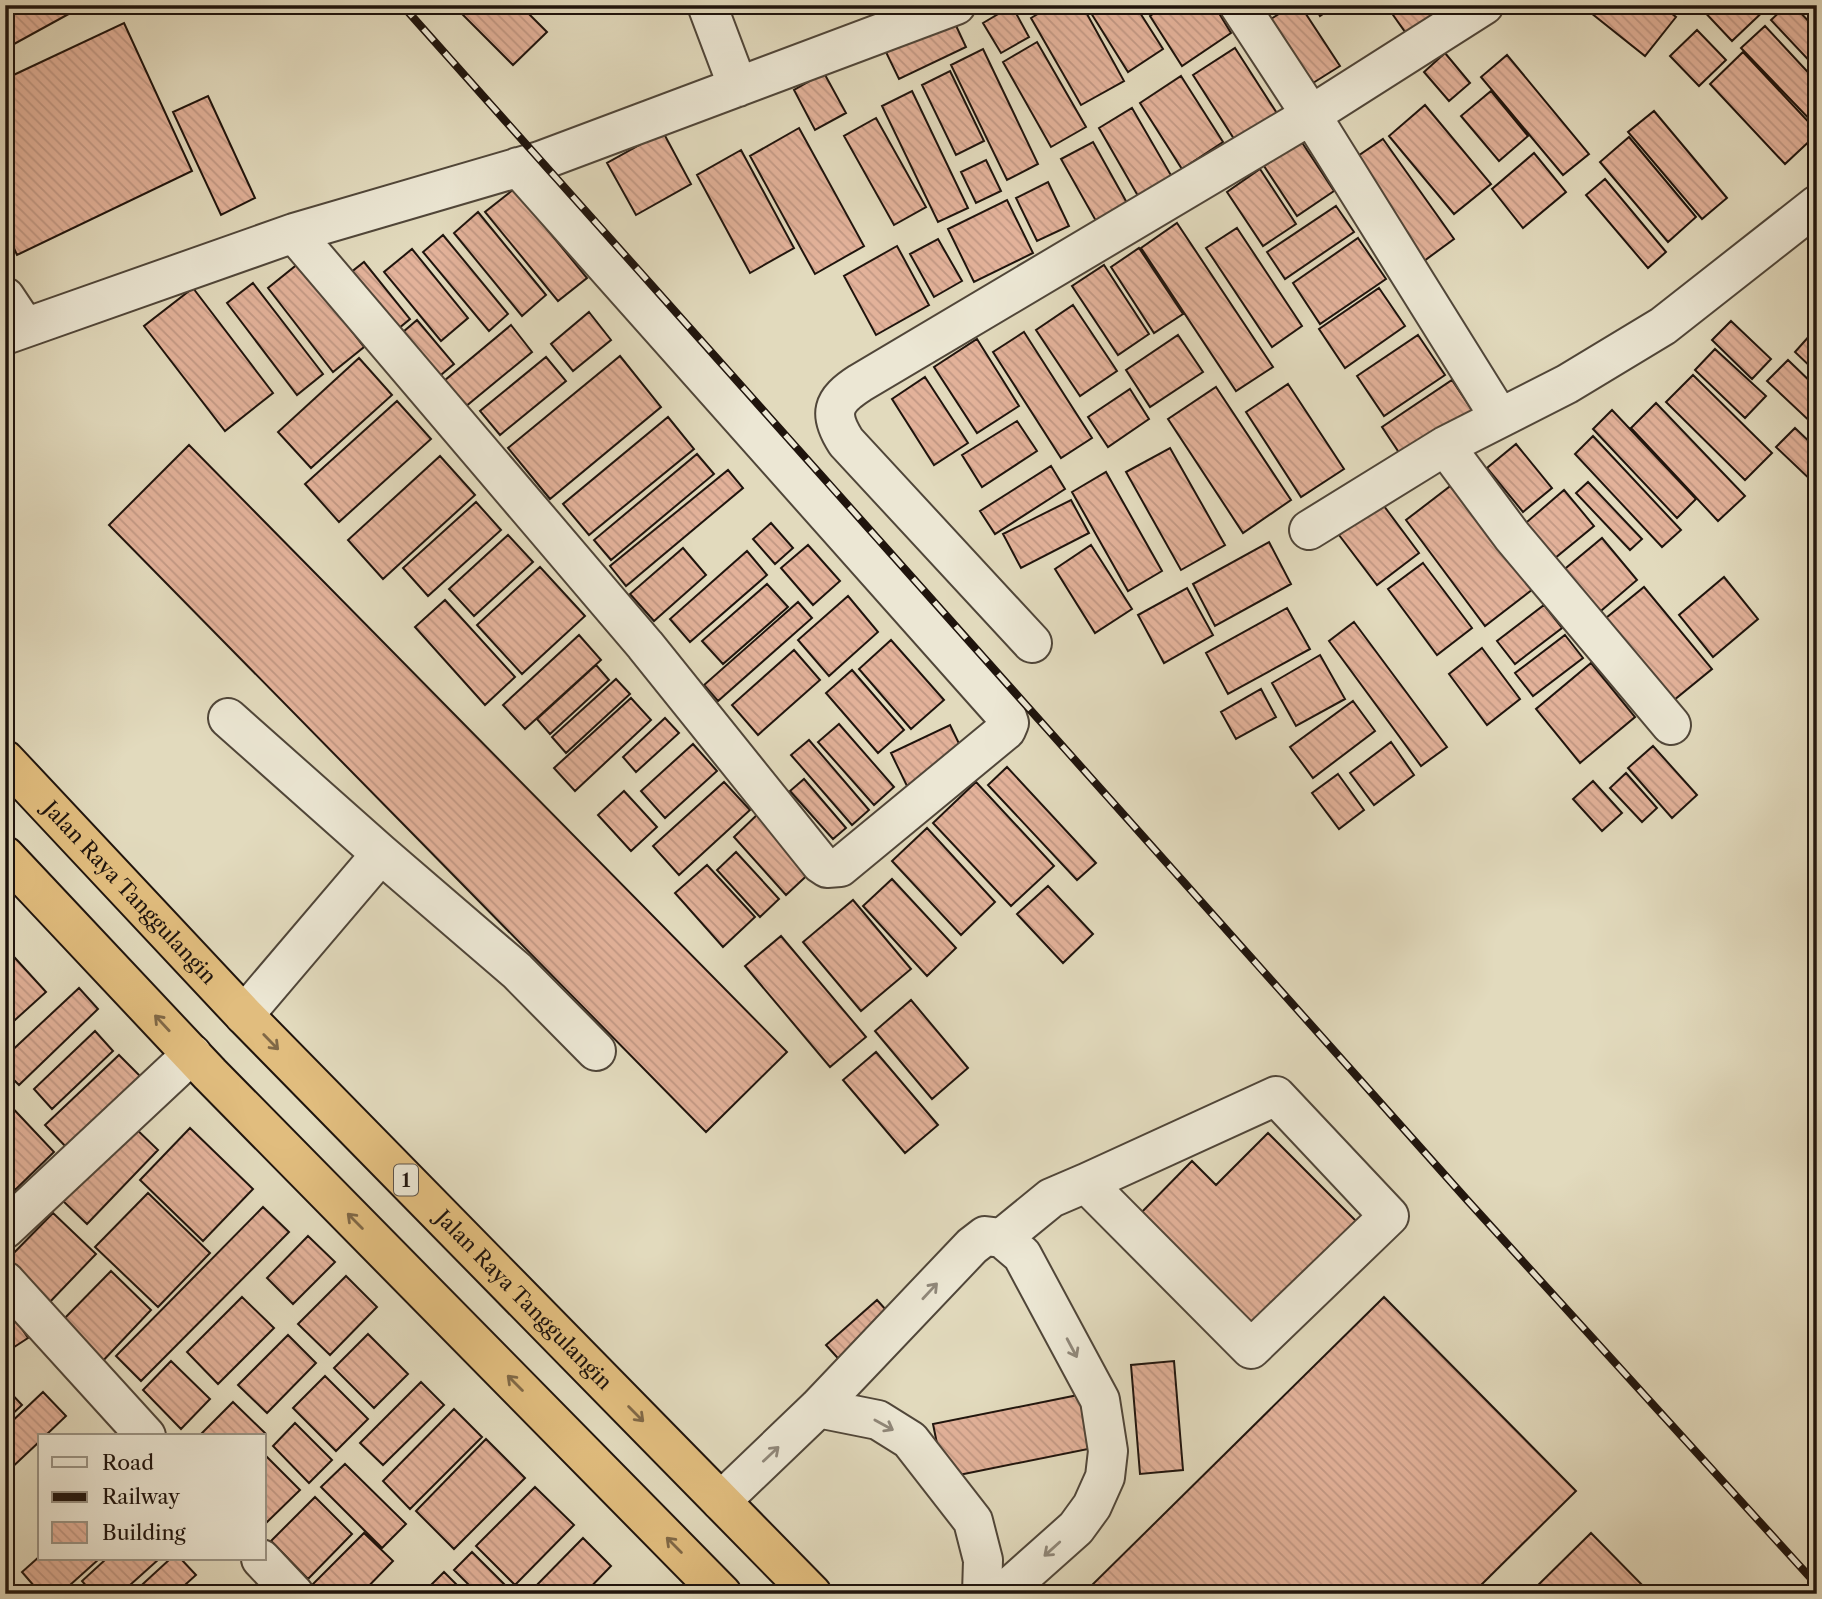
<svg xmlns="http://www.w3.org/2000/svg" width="1822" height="1599" font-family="'Libre Caslon Text',serif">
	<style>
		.building { fill: url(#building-back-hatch); stroke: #1f140d; stroke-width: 2 }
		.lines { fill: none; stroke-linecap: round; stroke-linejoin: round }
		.minor-casing { stroke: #504639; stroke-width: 42 }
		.highway-casing { stroke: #1f140d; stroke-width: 42 }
		.minor { stroke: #ece7d4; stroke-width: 38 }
		.highway { stroke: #e1bd7e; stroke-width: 38 }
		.rail-casing { stroke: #1f140d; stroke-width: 8 }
		.rail { stroke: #ece7d4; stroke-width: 5; stroke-dasharray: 16; stroke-linecap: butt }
		.oneway { stroke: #806846 }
		.oneway2 { stroke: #90887a }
		.labels { text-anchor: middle; stroke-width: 5; stroke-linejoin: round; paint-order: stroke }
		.shield { fill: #ece7d4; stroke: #5c5349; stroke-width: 2 }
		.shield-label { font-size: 19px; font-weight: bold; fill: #1f140d }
		.street-label { font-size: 21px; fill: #1f140d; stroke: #ece7d4 }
	</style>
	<defs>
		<pattern id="building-back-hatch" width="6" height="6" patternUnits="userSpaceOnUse" patternTransform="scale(1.75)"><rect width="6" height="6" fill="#e3b29a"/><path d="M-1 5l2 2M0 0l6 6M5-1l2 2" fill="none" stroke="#c29884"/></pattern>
	</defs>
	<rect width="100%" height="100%" fill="#e2dabd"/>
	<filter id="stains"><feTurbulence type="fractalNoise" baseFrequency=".00286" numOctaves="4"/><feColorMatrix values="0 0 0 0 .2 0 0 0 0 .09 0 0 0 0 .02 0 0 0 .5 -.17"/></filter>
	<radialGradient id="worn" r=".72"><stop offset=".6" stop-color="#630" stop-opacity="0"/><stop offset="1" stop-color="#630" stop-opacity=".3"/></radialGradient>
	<path class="building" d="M 5,5 L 85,5 L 5,49 Z
		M 460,5 L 520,5 L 547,32 L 513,65 L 457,9 Z
		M 1053,5 L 1082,5 L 1124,81 L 1081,105 L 1031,18 Z
		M 1086,5 L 1135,5 L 1163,49 L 1128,72 Z
		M 1166,5 L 1214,5 L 1231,33 L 1182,66 L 1150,16 Z
		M 1293,5 L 1300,5 L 1340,66 L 1313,83 L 1271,19 Z
		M 1314,5 L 1336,5 L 1320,16 Z
		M 1386,5 L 1444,5 L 1446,9 L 1408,36 Z
		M 1581,5 L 1661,5 L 1676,17 L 1645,56 Z
		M 1698,5 L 1770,5 L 1732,41 Z
		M 1787,5 L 1793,5 L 1817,30 L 1817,69 L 1771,20 Z
		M 1802,5 L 1817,5 L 1817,21 Z
		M 1012,6 L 1029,37 L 1001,53 L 983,23 Z
		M 951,15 L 966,47 L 899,79 L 884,48 Z
		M 124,23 L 192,171 L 17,255 L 5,228 L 5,79 Z
		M 1765,26 L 1817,82 L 1817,127 L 1741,48 Z
		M 1697,30 L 1726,60 L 1699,86 L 1670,56 Z
		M 1037,42 L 1086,127 L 1051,147 L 1003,62 Z
		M 1235,48 L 1280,118 L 1238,145 L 1193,75 Z
		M 983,49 L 1038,164 L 1007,180 L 951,65 Z
		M 1743,52 L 1817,131 L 1817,134 L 1785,164 L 1710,84 Z
		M 1445,53 L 1470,83 L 1449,101 L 1424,72 Z
		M 1507,55 L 1589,154 L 1563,175 L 1481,77 Z
		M 950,71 L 984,141 L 956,155 L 922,85 Z
		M 824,73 L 846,113 L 815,130 L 794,90 Z
		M 1181,76 L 1223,142 L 1182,169 L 1140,103 Z
		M 912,91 L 968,208 L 938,222 L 882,106 Z
		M 1491,91 L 1528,136 L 1499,161 L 1461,116 Z
		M 208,96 L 255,198 L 221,215 L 173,112 Z
		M 1425,105 L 1491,184 L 1454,214 L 1389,136 Z
		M 1132,108 L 1172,177 L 1138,196 L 1099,128 Z
		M 1654,111 L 1727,198 L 1702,219 L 1628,132 Z
		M 876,118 L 926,207 L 894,225 L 844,136 Z
		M 799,128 L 864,246 L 815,274 L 750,156 Z
		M 663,132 L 691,184 L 636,215 L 607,163 Z
		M 1629,137 L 1696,217 L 1668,242 L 1600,162 Z
		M 1383,139 L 1454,239 L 1424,261 L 1352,160 Z
		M 1301,141 L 1334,191 L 1297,216 L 1264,166 Z
		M 1093,142 L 1127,203 L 1096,221 L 1061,159 Z
		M 741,150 L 794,248 L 750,273 L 697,175 Z
		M 1534,153 L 1566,192 L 1523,228 L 1492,189 Z
		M 986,160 L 1001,191 L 976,203 L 961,172 Z
		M 1260,169 L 1296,224 L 1263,246 L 1227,192 Z
		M 1605,179 L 1666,252 L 1648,268 L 1586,195 Z
		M 1048,182 L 1069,226 L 1037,241 L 1016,198 Z
		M 514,189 L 587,278 L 558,301 L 485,212 Z
		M 1007,200 L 1033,253 L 974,282 L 948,229 Z
		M 1336,206 L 1354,232 L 1285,279 L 1267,252 Z
		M 478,212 L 546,295 L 522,316 L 454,233 Z
		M 1177,223 L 1273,367 L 1236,391 L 1141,248 Z
		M 1237,228 L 1302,326 L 1272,347 L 1206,248 Z
		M 443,235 L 508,314 L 489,331 L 423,252 Z
		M 1358,238 L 1386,279 L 1320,324 L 1293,283 Z
		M 938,239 L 962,281 L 934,297 L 910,254 Z
		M 897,246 L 929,305 L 876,335 L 844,276 Z
		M 1139,248 L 1183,314 L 1154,333 L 1111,267 Z
		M 412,249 L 468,318 L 441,341 L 384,272 Z
		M 364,262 L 410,319 L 387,338 L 340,281 Z
		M 299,263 L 364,347 L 333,372 L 268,288 Z
		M 1104,265 L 1149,334 L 1118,355 L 1072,286 Z
		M 253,283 L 323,374 L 297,395 L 227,303 Z
		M 193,288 L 273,393 L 225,431 L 144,326 Z
		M 1379,288 L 1405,326 L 1345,368 L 1319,329 Z
		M 1073,305 L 1117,371 L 1080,396 L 1036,330 Z
		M 589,312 L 611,340 L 573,371 L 551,344 Z
		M 417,320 L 454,364 L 430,384 L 395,339 Z
		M 1731,321 L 1771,359 L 1752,379 L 1712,340 Z
		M 511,325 L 532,352 L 465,407 L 444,381 Z
		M 1024,332 L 1092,438 L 1061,458 L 993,352 Z
		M 1811,334 L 1817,340 L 1817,373 L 1795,352 Z
		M 1178,335 L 1203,372 L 1150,407 L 1126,370 Z
		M 1418,335 L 1445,375 L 1384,416 L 1357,376 Z
		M 977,339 L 1019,406 L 977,433 L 934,367 Z
		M 1715,349 L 1766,396 L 1745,418 L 1695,370 Z
		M 620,356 L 661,407 L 550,499 L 508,448 Z
		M 546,357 L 566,381 L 500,435 L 480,411 Z
		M 359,358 L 392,395 L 311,468 L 278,432 Z
		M 1788,360 L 1817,388 L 1817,428 L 1767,381 Z
		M 1693,375 L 1772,453 L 1745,480 L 1666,402 Z
		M 925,377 L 968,443 L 934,465 L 892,399 Z
		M 1452,380 L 1474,413 L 1404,460 L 1382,427 Z
		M 1288,384 L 1344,469 L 1301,497 L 1246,412 Z
		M 1216,387 L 1291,500 L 1243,533 L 1168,419 Z
		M 1130,389 L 1149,419 L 1108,447 L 1088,417 Z
		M 397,401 L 431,439 L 339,522 L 305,484 Z
		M 1656,403 L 1745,496 L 1718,521 L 1631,428 Z
		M 1612,410 L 1696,499 L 1677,518 L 1593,429 Z
		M 668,417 L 694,449 L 589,535 L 563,504 Z
		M 1017,421 L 1037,451 L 982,487 L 962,455 Z
		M 1795,428 L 1817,449 L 1817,486 L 1776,447 Z
		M 1593,436 L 1681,530 L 1662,547 L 1575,454 Z
		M 1516,444 L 1552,488 L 1523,512 L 1487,468 Z
		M 189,445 L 787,1052 L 706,1132 L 109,525 Z
		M 1170,448 L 1225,545 L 1181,570 L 1126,472 Z
		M 697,454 L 714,474 L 611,560 L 594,540 Z
		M 440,456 L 475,495 L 383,579 L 348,540 Z
		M 1051,466 L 1065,489 L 995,534 L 980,511 Z
		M 728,470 L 743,488 L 626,586 L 610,566 Z
		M 1106,472 L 1162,571 L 1128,591 L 1072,492 Z
		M 1588,482 L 1642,539 L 1630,550 L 1576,493 Z
		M 1453,484 L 1533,589 L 1485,626 L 1406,520 Z
		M 1564,490 L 1594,526 L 1549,563 L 1520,528 Z
		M 1071,500 L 1089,533 L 1021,568 L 1003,534 Z
		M 476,502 L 501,530 L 428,596 L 403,568 Z
		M 1381,502 L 1419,553 L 1377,585 L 1339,535 Z
		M 771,523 L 793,548 L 775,564 L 753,539 Z
		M 508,535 L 533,562 L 474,616 L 449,589 Z
		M 1602,538 L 1637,580 L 1595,616 L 1560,573 Z
		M 1269,542 L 1291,584 L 1215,626 L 1193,584 Z
		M 808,545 L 840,581 L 813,605 L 781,568 Z
		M 1091,545 L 1132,609 L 1095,633 L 1055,569 Z
		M 683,548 L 706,575 L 654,621 L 630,594 Z
		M 747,551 L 767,575 L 690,642 L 670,619 Z
		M 1423,563 L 1472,628 L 1437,655 L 1388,589 Z
		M 540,567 L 585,616 L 522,674 L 477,625 Z
		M 1724,577 L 1758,619 L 1713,657 L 1679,615 Z
		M 767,584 L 788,607 L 723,664 L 702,641 Z
		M 1644,587 L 1712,669 L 1663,709 L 1595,627 Z
		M 1187,588 L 1213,635 L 1164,663 L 1138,615 Z
		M 848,596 L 878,632 L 829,676 L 798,640 Z
		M 445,600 L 515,677 L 485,705 L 415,627 Z
		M 798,602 L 812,618 L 718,701 L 704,685 Z
		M 1544,605 L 1562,628 L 1515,664 L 1497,641 Z
		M 1287,608 L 1310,649 L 1228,694 L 1206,653 Z
		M 1354,622 L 1447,747 L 1421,766 L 1329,641 Z
		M 579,635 L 601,660 L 525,729 L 503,705 Z
		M 1565,635 L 1583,658 L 1533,696 L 1515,673 Z
		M 891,640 L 944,700 L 911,729 L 859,669 Z
		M 1482,648 L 1520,699 L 1487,725 L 1449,674 Z
		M 794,650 L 820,680 L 758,735 L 732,705 Z
		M 1320,655 L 1345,699 L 1296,726 L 1272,683 Z
		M 1591,663 L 1635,717 L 1580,763 L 1536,709 Z
		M 596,665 L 609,680 L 550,734 L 537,719 Z
		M 852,670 L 904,730 L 878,753 L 826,693 Z
		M 616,679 L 630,694 L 566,753 L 552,737 Z
		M 1261,689 L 1276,717 L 1236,739 L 1221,712 Z
		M 631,698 L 651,720 L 575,791 L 554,768 Z
		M 1353,701 L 1375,731 L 1313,778 L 1290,747 Z
		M 665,718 L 679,733 L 636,772 L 623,757 Z
		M 839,724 L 894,787 L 874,805 L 818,742 Z
		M 950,725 L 966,758 L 907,786 L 891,753 Z
		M 809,740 L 869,810 L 852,825 L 791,755 Z
		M 1391,742 L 1414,775 L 1374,805 L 1350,773 Z
		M 693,744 L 717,771 L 665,818 L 641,791 Z
		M 1653,746 L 1697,795 L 1672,818 L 1628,768 Z
		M 1007,767 L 1096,863 L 1077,880 L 988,785 Z
		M 1626,773 L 1657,808 L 1642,822 L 1610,788 Z
		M 1338,774 L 1364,810 L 1339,829 L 1312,793 Z
		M 804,779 L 846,828 L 833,839 L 790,791 Z
		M 1593,781 L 1622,813 L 1602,831 L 1573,799 Z
		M 724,782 L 750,810 L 679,875 L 653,846 Z
		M 976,782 L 1054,866 L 1011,906 L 933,823 Z
		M 624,791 L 657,827 L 631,851 L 598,815 Z
		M 762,810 L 815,868 L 786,895 L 734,837 Z
		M 927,828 L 995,902 L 961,935 L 892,861 Z
		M 736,852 L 779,899 L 760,917 L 717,870 Z
		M 707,865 L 755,917 L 723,947 L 675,893 Z
		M 892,879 L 956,948 L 927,976 L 863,906 Z
		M 1048,886 L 1093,934 L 1063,963 L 1017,914 Z
		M 853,900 L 911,969 L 861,1011 L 803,942 Z
		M 781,936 L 866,1037 L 830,1067 L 745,966 Z
		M 5,947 L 46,992 L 5,1029 Z
		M 79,988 L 98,1009 L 19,1085 L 5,1071 L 5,1057 Z
		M 911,1000 L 968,1068 L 932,1099 L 875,1031 Z
		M 95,1031 L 113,1051 L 52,1109 L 34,1089 Z
		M 876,1052 L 938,1125 L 905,1153 L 843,1080 Z
		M 119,1055 L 142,1078 L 68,1149 L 45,1125 Z
		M 5,1100 L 54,1152 L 15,1190 L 5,1179 Z
		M 131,1124 L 158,1150 L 87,1224 L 60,1198 Z
		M 190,1128 L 253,1189 L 203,1241 L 140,1180 Z
		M 1268,1133 L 1356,1221 L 1245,1332 L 1134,1220 L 1192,1161 L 1216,1185 Z
		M 148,1193 L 210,1253 L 158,1307 L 95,1247 Z
		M 263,1207 L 289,1232 L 141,1381 L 116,1356 Z
		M 53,1213 L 96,1254 L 46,1306 L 5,1267 L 5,1262 Z
		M 308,1236 L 335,1262 L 293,1304 L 267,1278 Z
		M 111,1271 L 151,1310 L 99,1365 L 58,1325 Z
		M 346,1276 L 377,1307 L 330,1355 L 298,1324 Z
		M 242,1297 L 274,1328 L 218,1384 L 187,1352 Z
		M 1384,1297 L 1576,1491 L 1472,1594 L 1089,1594 L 1086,1591 Z
		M 877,1300 L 896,1321 L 845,1366 L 826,1345 Z
		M 5,1303 L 28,1338 L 5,1353 Z
		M 368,1334 L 408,1374 L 374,1408 L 334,1368 Z
		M 288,1335 L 316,1363 L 267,1413 L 238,1385 Z
		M 171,1361 L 210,1399 L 181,1429 L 143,1390 Z
		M 1174,1361 L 1183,1470 L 1140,1474 L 1131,1365 Z
		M 325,1376 L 368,1419 L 336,1451 L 293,1408 Z
		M 421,1382 L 444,1405 L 383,1465 L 360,1443 Z
		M 5,1387 L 22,1405 L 5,1421 Z
		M 43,1392 L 66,1416 L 45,1436 L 40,1436 L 40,1441 L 5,1474 L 5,1428 Z
		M 1083,1394 L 1093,1448 L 944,1478 L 933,1424 Z
		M 233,1402 L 265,1433 L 262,1436 L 199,1436 Z
		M 454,1409 L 482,1437 L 410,1509 L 383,1481 Z
		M 295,1423 L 332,1460 L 309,1483 L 273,1446 Z
		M 486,1439 L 525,1478 L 454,1549 L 416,1511 Z
		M 264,1454 L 300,1490 L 264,1525 Z
		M 345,1464 L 406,1524 L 382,1548 L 321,1487 Z
		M 535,1487 L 574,1525 L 515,1585 L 476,1546 Z
		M 315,1497 L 352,1534 L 308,1579 L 271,1541 Z
		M 364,1533 L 393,1561 L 361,1594 L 318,1594 L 311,1586 Z
		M 1591,1533 L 1651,1594 L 1529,1594 Z
		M 583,1538 L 611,1566 L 584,1594 L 528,1594 Z
		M 472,1552 L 514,1594 L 478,1594 L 454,1570 Z
		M 40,1556 L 40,1559 L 99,1559 L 60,1594 L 41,1594 L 22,1572 Z
		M 106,1559 L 159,1559 L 120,1594 L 93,1594 L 82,1581 Z
		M 170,1559 L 181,1559 L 196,1575 L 175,1594 L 132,1594 Z
		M 444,1572 L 466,1594 L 434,1594 L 428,1588 Z
		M 8,1582 L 19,1594 L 5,1594 L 5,1585 Z"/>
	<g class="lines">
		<defs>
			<path id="minor" d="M 707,5 L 738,87
				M 1239,5 L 1311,115 L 1500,418
				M 294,233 L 645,645 L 821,864 L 827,868 L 840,867 L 1006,730 L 1009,723 L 1007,717 L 518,167
				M 5,297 L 25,327
				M 5,335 L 294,233 L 540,161 L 956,5
				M 1445,446 L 1512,536 L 1671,725
				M 1309,530 L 1445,446 L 1567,384 L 1663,326 L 1817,205
				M 1032,643 L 846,442 C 828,414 832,401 860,383 L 1311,115 L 1484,5
				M 228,718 L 381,854
				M 244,1015 L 381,854 L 517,971 L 596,1051
				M 5,1229 L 192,1054
				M 1002,1238 L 1051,1198 L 1086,1183 L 1251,1349 L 1389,1216 L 1276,1096 L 1086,1183
				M 5,1281 L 146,1436
				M 818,1408 L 878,1420 L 910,1440 L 973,1521 L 983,1560 L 982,1594
				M 721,1501 L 818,1408 L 972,1246 L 985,1236 L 1002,1238 L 1022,1255 L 1100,1400 L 1108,1451 L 1105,1477 L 1092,1506 L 1076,1528 L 1002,1594
				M 261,1559 L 294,1594"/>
			<g id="highway">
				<path id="s1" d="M 5,760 L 244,1015 L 812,1594"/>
				<path d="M 5,856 L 210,1074 L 722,1594"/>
			</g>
		</defs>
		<use href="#minor" class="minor-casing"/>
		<use href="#highway" class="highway-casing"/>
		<use href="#minor" class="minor"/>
		<use href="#highway" class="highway"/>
		<defs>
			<path id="rail" d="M 402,5 L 1468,1201 L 1817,1585"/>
		</defs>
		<use href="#rail" class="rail-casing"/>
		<use href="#rail" class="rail"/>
	</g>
	<defs><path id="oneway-shaft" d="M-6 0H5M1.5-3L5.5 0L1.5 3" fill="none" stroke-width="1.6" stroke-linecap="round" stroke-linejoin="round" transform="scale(1.75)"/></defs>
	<g class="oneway">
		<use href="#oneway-shaft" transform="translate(162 1023) rotate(-133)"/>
		<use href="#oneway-shaft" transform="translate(271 1042) rotate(46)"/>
		<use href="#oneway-shaft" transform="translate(355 1221) rotate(-135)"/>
		<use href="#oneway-shaft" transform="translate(515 1383) rotate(-135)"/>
		<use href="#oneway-shaft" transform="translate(636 1414) rotate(45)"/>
		<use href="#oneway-shaft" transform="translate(674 1545) rotate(-135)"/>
	</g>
	<g class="oneway2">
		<use href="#oneway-shaft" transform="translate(930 1291) rotate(-47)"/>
		<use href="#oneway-shaft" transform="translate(1072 1348) rotate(62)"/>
		<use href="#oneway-shaft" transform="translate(884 1425) rotate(29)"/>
		<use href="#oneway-shaft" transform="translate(771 1454) rotate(-43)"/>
		<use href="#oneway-shaft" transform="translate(1052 1549) rotate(138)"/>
	</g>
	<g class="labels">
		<rect class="shield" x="394" y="1164.5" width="24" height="31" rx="5"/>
		<g class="shield-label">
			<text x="406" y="1187">1</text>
		</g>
		<g class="street-label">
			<text dy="7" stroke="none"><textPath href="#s1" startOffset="182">Jalan Raya Tanggulangin</textPath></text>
			<text dy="7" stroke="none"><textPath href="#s1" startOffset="749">Jalan Raya Tanggulangin</textPath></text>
		</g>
	</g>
	<rect width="1822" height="1599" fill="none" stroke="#e2dabd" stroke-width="28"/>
	<rect x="7" y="7" width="1808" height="1585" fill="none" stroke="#1f140d" stroke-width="3.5"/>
	<rect x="14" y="14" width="1794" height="1571" fill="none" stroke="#1f140d" stroke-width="2"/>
	<rect x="38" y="1434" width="228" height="126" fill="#ece7d4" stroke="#9a9384" stroke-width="2"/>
	<rect x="52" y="1457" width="35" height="10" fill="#ece7d4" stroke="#9a9384" stroke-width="2"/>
	<text x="102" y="1470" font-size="21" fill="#1f140d">Road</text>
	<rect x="52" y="1492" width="35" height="10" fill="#1f140d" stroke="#9a9384" stroke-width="2"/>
	<text x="102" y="1504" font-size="21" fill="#1f140d">Railway</text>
	<rect x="52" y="1522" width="35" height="21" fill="url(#building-back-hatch)" stroke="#9a9384" stroke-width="2"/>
	<text x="102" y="1540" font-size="21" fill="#1f140d">Building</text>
	<rect width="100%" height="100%" filter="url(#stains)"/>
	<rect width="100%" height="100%" fill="url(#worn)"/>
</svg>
